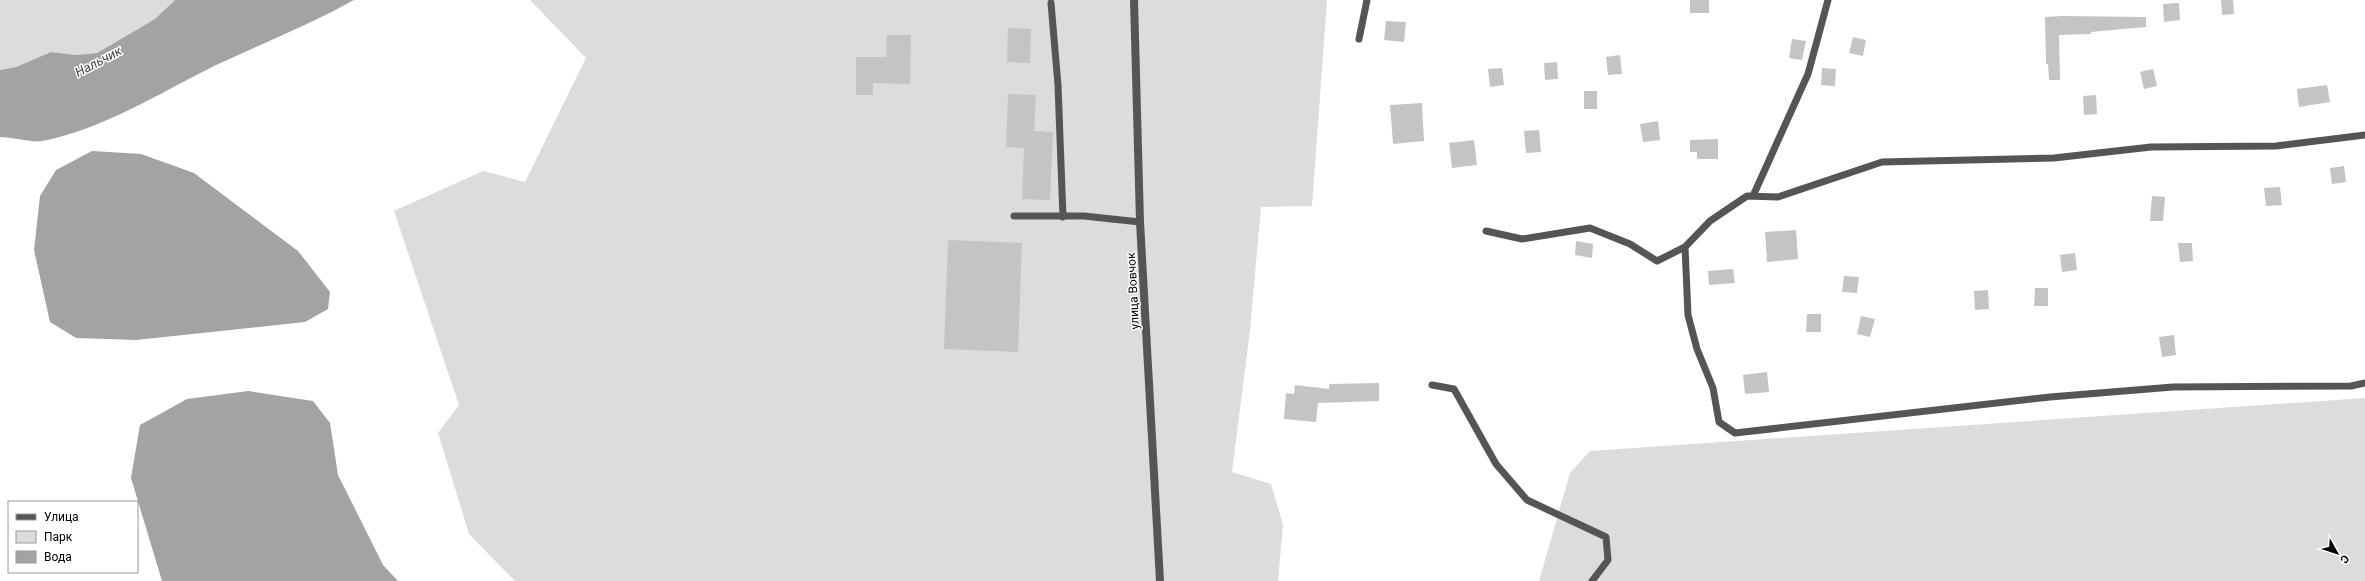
<svg xmlns="http://www.w3.org/2000/svg" width="2365" height="581" font-family="Roboto,sans-serif">
	<style>
		.green { fill: #dcdcdc }
		.water { fill: #a3a3a3 }
		.building { fill: #c4c4c4 }
		.lines { fill: none; stroke-linecap: round; stroke-linejoin: round }
		.service { stroke: #555; stroke-width: 7 }
		.tertiary { stroke: #555; stroke-width: 8 }
		.labels { text-anchor: middle; stroke-width: 3; stroke-linejoin: round; paint-order: stroke }
		.street-label { font-size: 12px; fill: #000; stroke: #fff }
		.water-label { font-size: 13px; font-style: italic; fill: #444; stroke: #fff }
	</style>
	<rect width="100%" height="100%" fill="#fff"/>
	<path class="green" d="M 0,0 L 175,0 L 155,19 L 97,53 L 76,55 L 51,52 L 16,67 L 0,70 Z
		M 530,0 L 1327,0 L 1312,206 L 1261,207 L 1250,330 L 1232,472 L 1271,484 L 1283,525 L 1278,581 L 515,581 L 469,534 L 438,433 L 459,405 L 394,211 L 483,171 L 525,182 L 586,58 Z
		M 2365,398 L 2365,581 L 1539,581 L 1570,473 L 1590,451 Z"/>
	<path class="water" d="M 175,0 L 354,0 C 309,25 261,44 214,66 C 160,93 101,130 42,141 C 33,143 13,137 0,137 L 0,70 L 16,67 L 51,52 L 76,55 L 97,53 L 155,19 Z
		M 92,151 L 141,154 L 194,173 L 298,251 L 330,292 L 328,309 L 305,322 L 136,340 L 76,338 L 50,322 L 34,250 L 40,196 L 56,170 Z
		M 248,391 L 313,401 L 330,423 L 338,475 L 383,565 L 398,581 L 162,581 L 131,478 L 140,425 L 187,399 Z"/>
	<path class="building" d="M 1690,0 L 1709,0 L 1709,13 L 1690,13 Z
		M 2221,0 L 2233,0 L 2234,14 L 2222,15 Z
		M 2179,3 L 2180,20 L 2164,22 L 2163,4 Z
		M 2062,16 L 2146,17 L 2146,27 L 2091,32 L 2091,34 L 2059,35 L 2060,80 L 2049,80 L 2048,64 L 2046,64 L 2045,17 Z
		M 1386,21 L 1406,22 L 1404,42 L 1384,40 Z
		M 1008,28 L 1031,29 L 1030,63 L 1007,62 Z
		M 887,35 L 911,35 L 910,84 L 873,83 L 873,95 L 856,95 L 856,57 L 886,57 Z
		M 1853,37 L 1866,40 L 1863,56 L 1849,53 Z
		M 1792,39 L 1806,41 L 1802,60 L 1789,58 Z
		M 1620,55 L 1622,74 L 1608,75 L 1606,57 Z
		M 1557,62 L 1558,79 L 1545,80 L 1544,63 Z
		M 1502,68 L 1504,85 L 1490,87 L 1488,69 Z
		M 1822,68 L 1836,69 L 1835,86 L 1821,85 Z
		M 2153,69 L 2157,86 L 2144,89 L 2140,72 Z
		M 2327,85 L 2330,102 L 2299,107 L 2297,89 Z
		M 1584,91 L 1597,91 L 1597,109 L 1584,109 Z
		M 1008,94 L 1036,95 L 1034,131 L 1053,132 L 1050,200 L 1022,199 L 1024,148 L 1006,147 Z
		M 2096,95 L 2097,114 L 2084,115 L 2083,96 Z
		M 1422,103 L 1424,141 L 1393,144 L 1390,105 Z
		M 1658,121 L 1660,140 L 1643,142 L 1640,124 Z
		M 1539,130 L 1541,152 L 1526,153 L 1524,131 Z
		M 1718,139 L 1718,159 L 1697,159 L 1697,152 L 1690,152 L 1690,140 Z
		M 1474,140 L 1477,165 L 1452,168 L 1449,143 Z
		M 2344,166 L 2346,182 L 2332,184 L 2330,168 Z
		M 2280,187 L 2282,205 L 2266,206 L 2264,188 Z
		M 2152,196 L 2165,197 L 2163,221 L 2150,221 Z
		M 1796,230 L 1798,259 L 1767,262 L 1765,232 Z
		M 948,240 L 1022,243 L 1018,352 L 944,349 Z
		M 1576,241 L 1593,244 L 1592,258 L 1575,255 Z
		M 2178,243 L 2192,243 L 2193,261 L 2180,262 Z
		M 2075,253 L 2077,270 L 2062,272 L 2060,255 Z
		M 1733,269 L 1735,283 L 1709,285 L 1708,271 Z
		M 1844,276 L 1859,277 L 1857,293 L 1842,292 Z
		M 2035,288 L 2048,288 L 2048,306 L 2034,306 Z
		M 1988,290 L 1989,309 L 1975,310 L 1974,291 Z
		M 1807,314 L 1821,314 L 1821,332 L 1806,332 Z
		M 1861,316 L 1875,319 L 1870,337 L 1857,334 Z
		M 2174,335 L 2176,355 L 2162,357 L 2159,337 Z
		M 1767,372 L 1769,392 L 1745,394 L 1743,375 Z
		M 1379,383 L 1379,401 L 1318,403 L 1316,422 L 1284,419 L 1286,393 L 1294,394 L 1295,385 L 1329,389 L 1329,384 Z"/>
	<g class="lines">
		<path class="service" d="M 1051,3 L 1058,85 L 1063,217
			M 1359,39 L 1367,0
			M 1753,196 L 1808,74 L 1828,0
			M 1014,216 L 1084,216 L 1140,222
			M 1486,231 L 1522,239 L 1590,228 L 1630,244 L 1657,261 L 1685,247 L 1710,221 L 1747,196 L 1778,197 L 1882,162 L 2054,158 L 2151,147 L 2276,146 L 2365,135
			M 1685,247 L 1688,315 L 1697,349 L 1713,388 L 1719,422 L 1735,433 L 2050,397 L 2173,387 L 2351,386 L 2365,383
			M 1432,385 L 1454,389 L 1496,464 L 1527,500 L 1606,537 L 1608,560 L 1592,581"/>
		<path class="tertiary" d="M 1134,0 L 1140,222 L 1160,581"/>
	</g>
	<g class="labels">
		<g class="street-label">
			<text transform="translate(1133 291) rotate(-93)" y="4">улица Вовчок</text>
		</g>
		<g class="water-label">
			<text transform="translate(98 61) rotate(-28)" y="5">Нальчик</text>
		</g>
	</g>
	<rect x="8" y="501" width="130" height="72" fill="#ffffff" stroke="#999999"/>
	<rect x="16" y="514" width="20" height="6" fill="#555555" stroke="#999999"/>
	<text x="44" y="521" font-size="12" fill="#000000">Улица</text>
	<rect x="16" y="531" width="20" height="12" fill="#dcdcdc" stroke="#999999"/>
	<text x="44" y="541" font-size="12" fill="#000000">Парк</text>
	<rect x="16" y="551" width="20" height="12" fill="#a3a3a3" stroke="#999999"/>
	<text x="44" y="561" font-size="12" fill="#000000">Вода</text>
	<g transform="translate(2337 553) rotate(129)" stroke="#ffffff" stroke-width="3" paint-order="stroke">
	<path d="M0-3L7 15L0 10L-7 15Z" fill="#000000"/>
	<text y="-6" font-size="11" font-weight="bold" text-anchor="middle" fill="#000000">С</text>
	</g>
</svg>
